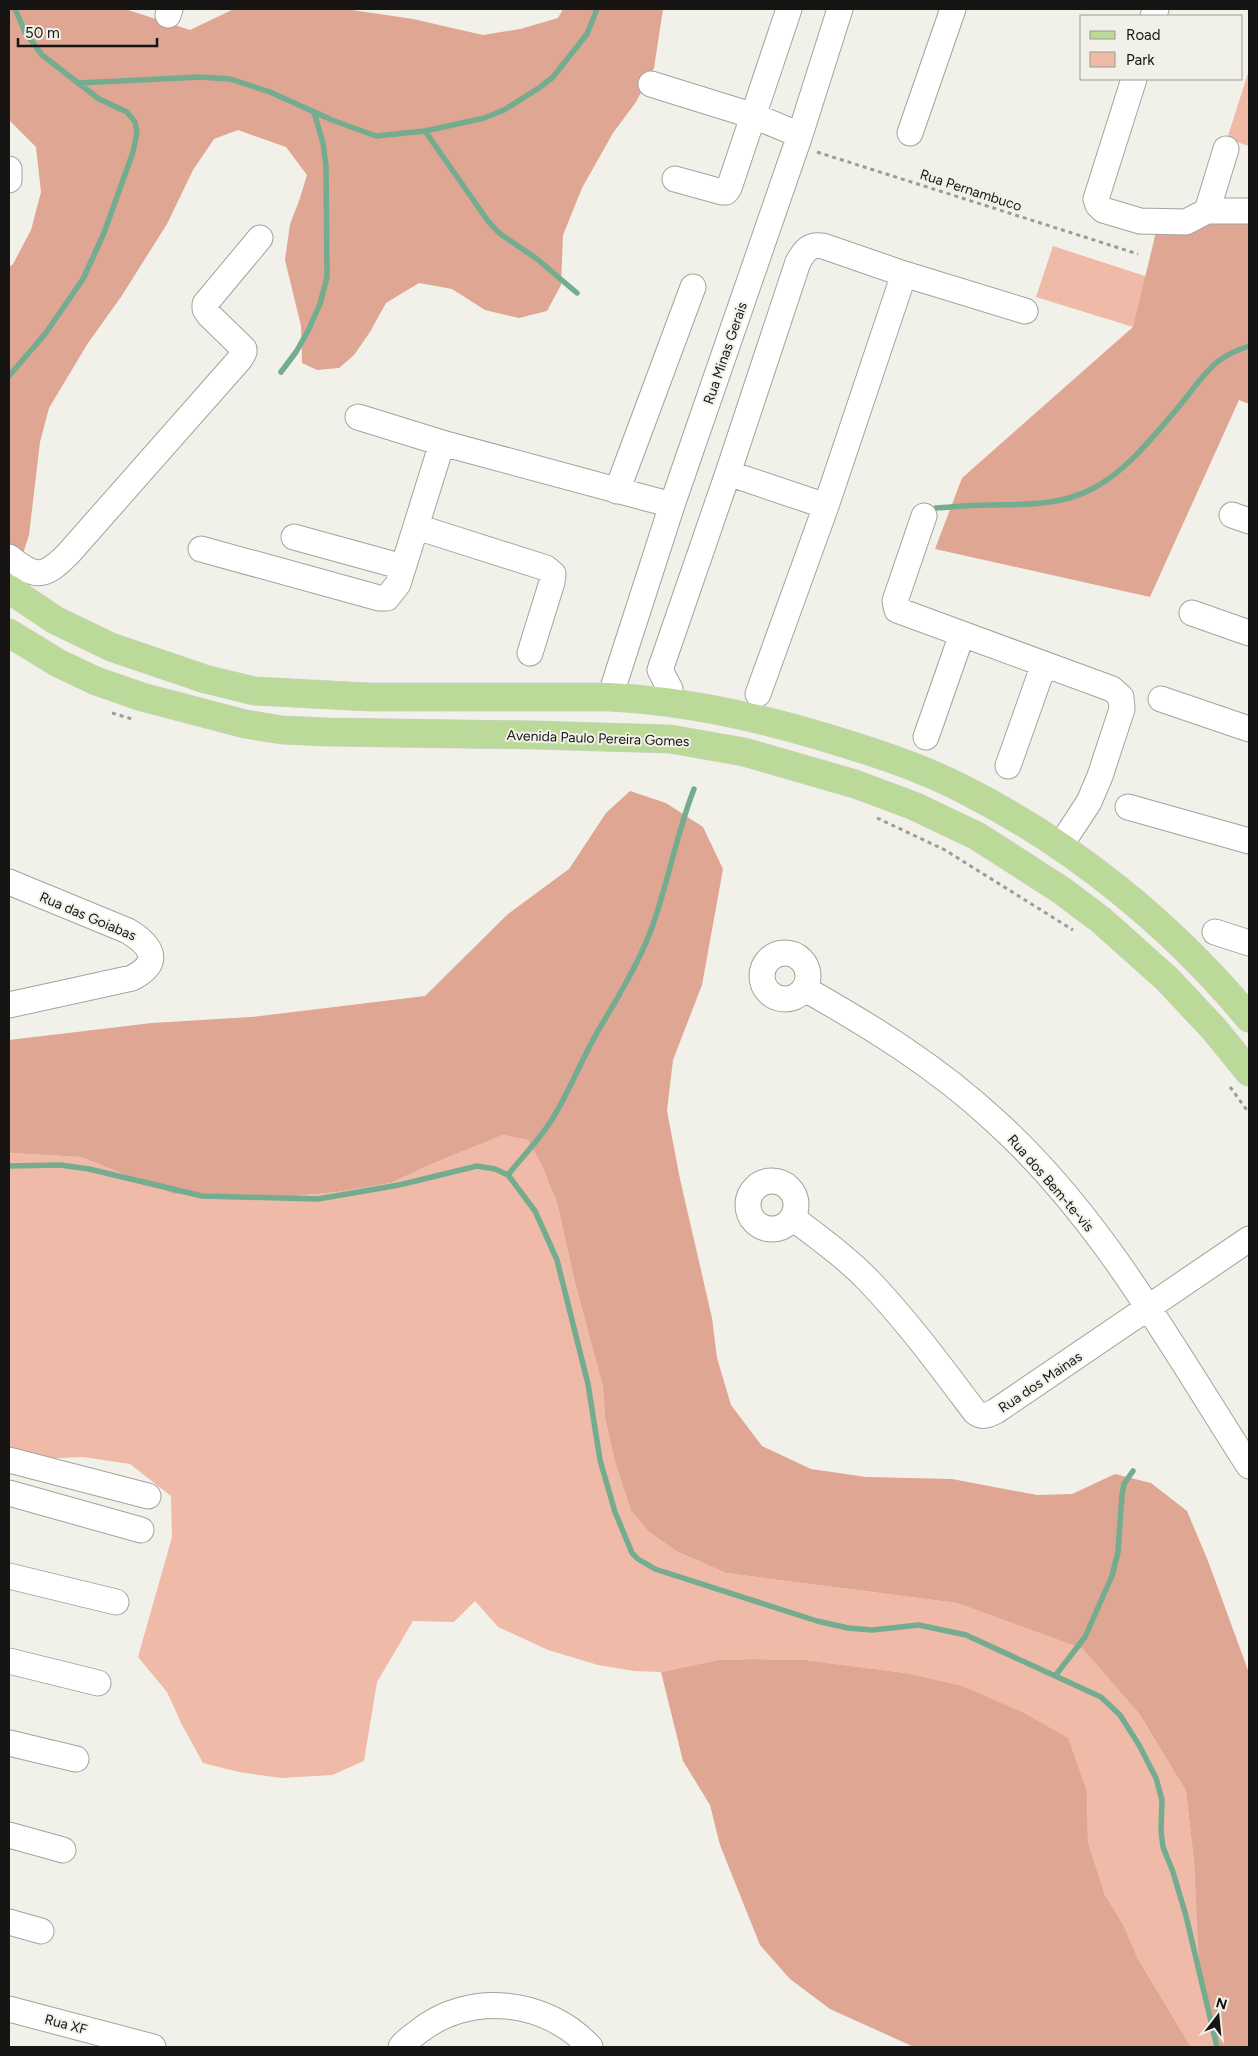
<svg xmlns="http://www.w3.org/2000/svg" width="1258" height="2056" font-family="Figtree,sans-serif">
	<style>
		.green { fill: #f0baa8 }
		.forest { fill: #dfa693 }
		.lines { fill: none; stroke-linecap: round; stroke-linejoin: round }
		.stream { stroke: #74ac8f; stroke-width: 5.5 }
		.minor-casing { stroke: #a4a39c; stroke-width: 27 }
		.major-casing { stroke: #d0d0d0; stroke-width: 29 }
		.path { stroke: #9c9b96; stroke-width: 3; stroke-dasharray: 4 4; stroke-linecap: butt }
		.minor { stroke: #fff; stroke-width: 25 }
		.major { stroke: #bbda9a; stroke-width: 28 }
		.labels { text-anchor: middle; stroke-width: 4; stroke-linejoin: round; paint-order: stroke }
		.street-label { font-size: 14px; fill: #161513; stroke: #f2f1e9 }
	</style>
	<rect width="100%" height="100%" fill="#f2f1e9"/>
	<path class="green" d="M 1249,70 L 1249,146 L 1227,139 Z
		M 1053,246 L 1148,277 L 1133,327 L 1036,297 Z
		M 503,1135 L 528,1140 L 542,1166 L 557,1203 L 576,1287 L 603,1387 L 605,1418 L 615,1462 L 631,1511 L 649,1532 L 676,1551 L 726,1573 L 957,1603 L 1083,1649 L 1140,1715 L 1186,1791 L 1194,1862 L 1199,1971 L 1217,2047 L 1191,2047 L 1138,1959 L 1124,1926 L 1105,1895 L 1088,1842 L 1087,1792 L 905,1673 L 805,1660 L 753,1659 L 718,1660 L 661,1672 L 634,1671 L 598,1665 L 548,1650 L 498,1627 L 475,1601 L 454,1622 L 413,1621 L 377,1682 L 364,1761 L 332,1775 L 281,1778 L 239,1772 L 203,1763 L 182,1725 L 167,1692 L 138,1657 L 172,1537 L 171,1496 L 130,1464 L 83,1457 L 41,1459 L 9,1451 L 9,1153 L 81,1157 L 173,1194 L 285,1197 L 337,1192 L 391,1183 L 434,1163 Z"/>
	<path class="forest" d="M 9,9 L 125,9 L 190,30 L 234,9 L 345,9 L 413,19 L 483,35 L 520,29 L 558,18 L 563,9 L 663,9 L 654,68 L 636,102 L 613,133 L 582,188 L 563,235 L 561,285 L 547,311 L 519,318 L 485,310 L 452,289 L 419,283 L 386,303 L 370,332 L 354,355 L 339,368 L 317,370 L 302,363 L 301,326 L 285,260 L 290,224 L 299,201 L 307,175 L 286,147 L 238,130 L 214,139 L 193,170 L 167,224 L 121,297 L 88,343 L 49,408 L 40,442 L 29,535 L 21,560 L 9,552 L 9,267 L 13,264 L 31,230 L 41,192 L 36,147 L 9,120 Z
		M 1249,219 L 1249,404 L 1239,400 L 1150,597 L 935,549 L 962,478 L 1133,327 L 1156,232 Z
		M 630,791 L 666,803 L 703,827 L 723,869 L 702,985 L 673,1060 L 667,1111 L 680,1179 L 712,1318 L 717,1358 L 731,1405 L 762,1446 L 811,1469 L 866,1477 L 952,1479 L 1037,1495 L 1072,1494 L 1115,1474 L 1151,1483 L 1187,1511 L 1208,1561 L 1249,1673 L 1249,2047 L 1217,2047 L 1199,1971 L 1194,1862 L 1186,1791 L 1140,1715 L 1083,1649 L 957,1603 L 726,1573 L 676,1551 L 649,1532 L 631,1511 L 615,1462 L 605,1418 L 603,1387 L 576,1287 L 557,1203 L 542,1166 L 528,1140 L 503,1135 L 434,1163 L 391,1183 L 337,1192 L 285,1197 L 173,1194 L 81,1157 L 9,1153 L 9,1040 L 152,1023 L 251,1017 L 425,996 L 508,914 L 569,869 L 606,813 Z
		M 753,1659 L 805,1660 L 905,1673 L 962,1686 L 1020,1711 L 1068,1738 L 1087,1792 L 1088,1842 L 1105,1895 L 1124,1926 L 1138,1959 L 1191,2047 L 914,2047 L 830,2009 L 790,1979 L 760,1945 L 720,1845 L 710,1805 L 683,1761 L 661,1672 L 718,1660 Z"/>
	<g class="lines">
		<path class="stream" d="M 78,83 L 200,77 L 230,79 L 270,92 L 332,120 L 376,136 L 425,131 L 484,118 L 504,110 L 539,88 L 553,77 L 587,34 L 597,9
			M 425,131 L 488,221 L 499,233 L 537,259 L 577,293
			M 281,372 L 296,352 L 308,331 L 320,304 L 327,277 L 326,166 L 323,143 L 314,112
			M 9,376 L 45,334 L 83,279 L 104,233 L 133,152 L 137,133 L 135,122 L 127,112 L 99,99 L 42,55 L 25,32 L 15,9
			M 936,508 C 953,507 969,505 986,505 C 1024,504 1058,507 1094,488 C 1127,470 1152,438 1176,410 C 1190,394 1200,377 1216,363 C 1225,355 1237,350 1249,346
			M 9,1166 L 60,1165 L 89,1169 L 202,1196 L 318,1199 L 399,1185 L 477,1166 L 495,1169 L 508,1175 L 535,1211 L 557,1260 L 588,1384 L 600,1460 L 615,1512 L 632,1553 L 638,1559 L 655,1569 L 817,1621 L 848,1628 L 872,1630 L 919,1625 L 966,1635 L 1101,1697 L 1120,1715 L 1139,1745 L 1156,1778 L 1162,1800 L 1161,1831 L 1163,1847 L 1173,1872 L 1186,1916 L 1217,2047
			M 508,1175 C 522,1157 539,1140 551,1121 C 569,1093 581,1060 598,1031 C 616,1000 639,963 651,930 C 668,884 676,835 694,789
			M 1055,1676 L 1085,1637 L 1112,1576 L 1118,1552 L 1122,1495 L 1124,1484 L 1133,1471"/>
		<defs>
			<path id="minor" d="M 168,15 L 170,9
				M 1153,16 L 1156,9
				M 1134,79 L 1096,199 L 1098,205 L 1103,210 L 1140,221 L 1186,222 L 1207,211 L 1226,149
				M 651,84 L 754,116 L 800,135
				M 910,133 L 953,9
				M 9,169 L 9,180
				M 675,179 L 722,192 L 726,192 L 729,188 L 789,9
				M 1207,211 L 1249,211
				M 358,417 L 442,443 L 672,505
				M 728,473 L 826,506
				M 617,491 L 693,287
				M 1232,515 L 1249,521
				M 924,516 L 895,601 L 897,610 L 1112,689 L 1121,697 L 1122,709 L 1100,776 L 1089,802 L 1068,834 L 1058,846
				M 417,527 L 546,568 L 553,574 L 552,582 L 530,653
				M 294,537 L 403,567
				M 201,549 L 379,598 L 387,598 L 398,584 L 442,443
				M 9,557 C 36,579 44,578 68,554 L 240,359 L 244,352 L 244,349 L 209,315 L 205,309 L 205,304 L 260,238
				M 1192,613 L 1249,633
				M 758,694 L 826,506 L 904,274
				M 610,697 L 672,505 L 800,135 L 840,9
				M 1161,699 L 1249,729
				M 668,701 L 670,689 L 660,670 L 728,473 L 798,262 C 805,250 809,244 823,246 L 904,274 L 1025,311
				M 926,737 L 962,634
				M 1008,766 L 1044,664
				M 1128,807 L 1249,841
				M 9,882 L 128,931 C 151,945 163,962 132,978 L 9,1005
				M 1215,932 L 1249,943
				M762 976a23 23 0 1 1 46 0a23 23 0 1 1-46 0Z
				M 805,989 C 872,1027 937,1067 994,1120 C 1101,1216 1172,1347 1249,1466
				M748 1205a24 24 0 1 1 48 0a24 24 0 1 1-48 0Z
				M 793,1218 C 819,1238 846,1257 869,1281 C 908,1322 941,1367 975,1412 C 982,1418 988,1415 996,1411 L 1249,1239
				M 9,1460 L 148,1496
				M 9,1493 L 141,1530
				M 9,1576 L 116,1602
				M 9,1661 L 98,1683
				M 9,1743 L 76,1759
				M 9,1835 L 63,1850
				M 9,1922 L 41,1931
				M 9,2009 L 153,2047
				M 401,2047 C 405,2041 412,2037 418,2032 C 469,1991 546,1999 590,2047"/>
			<path id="major" d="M 9,589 L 55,620 L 111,647 L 205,679 L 254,691 L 369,697 L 610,697 C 683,701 748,715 817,735 C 867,750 916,765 963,789 C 1072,844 1171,924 1249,1018
				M 9,633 L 58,663 L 96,681 L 142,697 L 245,724 L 282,730 L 328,732 L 534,735 L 670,739 L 744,752 L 855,784 L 914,806 L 977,836 L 1061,890 L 1101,920 L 1167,979 L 1214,1029 L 1249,1072"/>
		</defs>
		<use href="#minor" class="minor-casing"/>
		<use href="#major" class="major-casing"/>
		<path class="path" d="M 817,152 L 1138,254
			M 112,713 L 132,719
			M 877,818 L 945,850 L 1073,930
			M 1230,1087 L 1249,1113"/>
		<use href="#minor" class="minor"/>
		<use href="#major" class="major"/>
	</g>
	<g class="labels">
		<g class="street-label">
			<text transform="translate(971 190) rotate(18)" y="5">Rua Pernambuco</text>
			<text transform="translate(725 353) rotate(-71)" y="5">Rua Minas Gerais</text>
			<text transform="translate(598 738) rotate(2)" y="5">Avenida Paulo Pereira Gomes</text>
			<text transform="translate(88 916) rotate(23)" y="5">Rua das Goiabas</text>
			<text transform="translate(1051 1183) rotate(49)" y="5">Rua dos Bem-te-vis</text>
			<text transform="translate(1040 1382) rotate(-34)" y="5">Rua dos Mainas</text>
			<text transform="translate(66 2024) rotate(15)" y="5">Rua XF</text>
		</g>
	</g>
	<rect width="1258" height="2056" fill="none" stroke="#161513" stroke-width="20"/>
	<rect x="1080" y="15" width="162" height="65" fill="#f2f1e9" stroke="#9a9993"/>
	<rect x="1090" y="31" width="25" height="8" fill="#bbda9a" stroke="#9a9993"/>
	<text x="1126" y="40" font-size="15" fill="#161513">Road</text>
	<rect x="1090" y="52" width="25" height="15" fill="#f0baa8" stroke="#9a9993"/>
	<text x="1126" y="65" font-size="15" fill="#161513">Park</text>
	<g transform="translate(1218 2016) rotate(16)" stroke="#f2f1e9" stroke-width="4" paint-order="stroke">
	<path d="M0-4L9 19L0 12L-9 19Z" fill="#161513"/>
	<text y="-8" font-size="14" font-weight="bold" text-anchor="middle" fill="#161513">N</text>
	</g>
	<path d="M18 38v8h139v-8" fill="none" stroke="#161513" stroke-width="2.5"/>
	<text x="25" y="38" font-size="15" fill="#161513" stroke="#f2f1e9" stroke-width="4" paint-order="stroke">50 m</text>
</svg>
